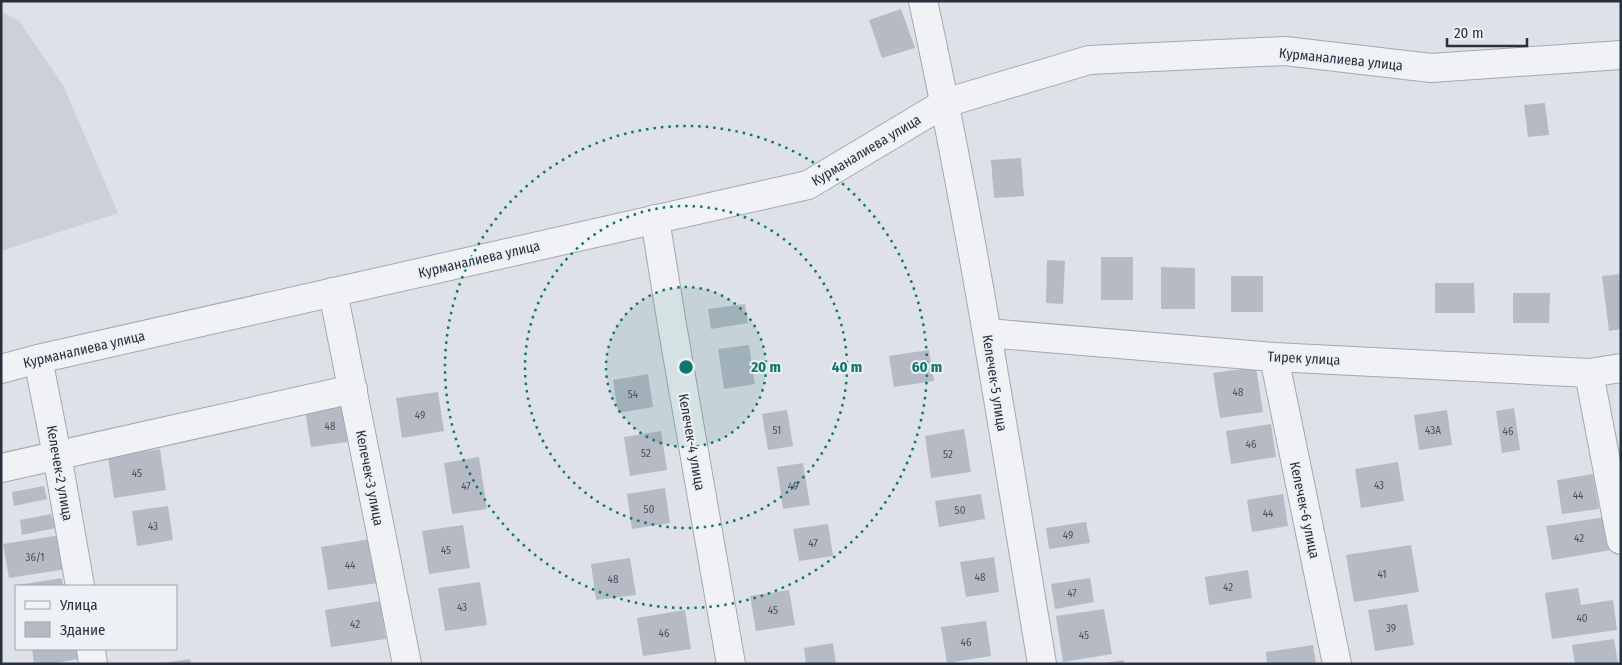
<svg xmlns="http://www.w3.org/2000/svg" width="1622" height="665" font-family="'Fira Sans Condensed',sans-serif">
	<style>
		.built { fill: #ccd0d9 }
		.building { fill: #b5bac4 }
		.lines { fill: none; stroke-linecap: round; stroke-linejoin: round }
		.minor-casing { stroke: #a4a8b1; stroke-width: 30 }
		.tertiary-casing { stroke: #a4a8b1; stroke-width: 30 }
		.minor { stroke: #f0f2f5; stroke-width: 28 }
		.tertiary { stroke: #f0f2f5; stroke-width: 28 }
		.ring { fill: none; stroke: #0f766e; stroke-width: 2.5; stroke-dasharray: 2.5 5 }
		.labels { text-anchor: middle; stroke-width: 4; stroke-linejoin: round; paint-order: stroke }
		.number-label { font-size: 11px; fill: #4b525f }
		.street-label { font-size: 14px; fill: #282f3d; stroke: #edf0f5 }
		.centre { fill: #0f766e; stroke: #edf0f5; stroke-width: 2.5 }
		.ring-label { font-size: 15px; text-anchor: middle; font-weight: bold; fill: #0f766e; stroke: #edf0f5; stroke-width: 4; stroke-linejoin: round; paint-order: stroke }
	</style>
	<rect width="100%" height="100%" fill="#dee1e7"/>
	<path class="built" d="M 1,12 L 19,21 L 63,85 L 118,213 L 1,251 Z"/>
	<path class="building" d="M 901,9 L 915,48 L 882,58 L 869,20 Z
		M 1545,103 L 1549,135 L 1528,137 L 1524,105 Z
		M 1021,158 L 1024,196 L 994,198 L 991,160 Z
		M 1101,257 L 1133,257 L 1133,300 L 1101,300 Z
		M 1047,260 L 1065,261 L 1063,304 L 1046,303 Z
		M 1161,267 L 1195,268 L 1195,309 L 1161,309 Z
		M 1621,274 L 1621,329 L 1609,331 L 1602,276 Z
		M 1231,276 L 1263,276 L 1263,312 L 1231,312 Z
		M 1435,283 L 1474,283 L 1475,313 L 1435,313 Z
		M 1513,293 L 1550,293 L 1549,323 L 1513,323 Z
		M 745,304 L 748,323 L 711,329 L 708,309 Z
		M 749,345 L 755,384 L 724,389 L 718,349 Z
		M 929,350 L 934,381 L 894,387 L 889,356 Z
		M 1256,367 L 1263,412 L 1220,418 L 1213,373 Z
		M 648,374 L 653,407 L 618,413 L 613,380 Z
		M 438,392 L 444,431 L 402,438 L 396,398 Z
		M 349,405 L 355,441 L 311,447 L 305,411 Z
		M 1514,408 L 1520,450 L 1502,453 L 1496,411 Z
		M 787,410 L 793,446 L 768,450 L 762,414 Z
		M 1447,410 L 1452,445 L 1419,450 L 1414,415 Z
		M 1271,424 L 1276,457 L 1231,464 L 1226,431 Z
		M 964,429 L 971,472 L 931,478 L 925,436 Z
		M 661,431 L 667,470 L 630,476 L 624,437 Z
		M 160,449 L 166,490 L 114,498 L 108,457 Z
		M 479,457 L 487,509 L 452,514 L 444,463 Z
		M 1398,462 L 1404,501 L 1361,508 L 1355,469 Z
		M 803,463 L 810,505 L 783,509 L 777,467 Z
		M 1593,474 L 1599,509 L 1562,514 L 1557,480 Z
		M 44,486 L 47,499 L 14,506 L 12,492 Z
		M 665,488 L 670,523 L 632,529 L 627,494 Z
		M 981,494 L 985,519 L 939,527 L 935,501 Z
		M 1283,494 L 1288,526 L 1252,532 L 1247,500 Z
		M 168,506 L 173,540 L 137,546 L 132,511 Z
		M 51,514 L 56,528 L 22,535 L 20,520 Z
		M 1606,517 L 1611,550 L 1552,560 L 1546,526 Z
		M 1086,522 L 1090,543 L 1049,549 L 1046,528 Z
		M 828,524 L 833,556 L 799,561 L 793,529 Z
		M 463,525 L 470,568 L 429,574 L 422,531 Z
		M 61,535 L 66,569 L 9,578 L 3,544 Z
		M 371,539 L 378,583 L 328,590 L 321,547 Z
		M 1411,545 L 1419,592 L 1354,602 L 1346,555 Z
		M 994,557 L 999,592 L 966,597 L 960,562 Z
		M 630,558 L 636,595 L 596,600 L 591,564 Z
		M 1248,570 L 1252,598 L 1209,605 L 1205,577 Z
		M 62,578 L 63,586 L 18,586 L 18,585 Z
		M 1090,578 L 1094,602 L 1055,609 L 1051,584 Z
		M 480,582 L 487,625 L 445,631 L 438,588 Z
		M 1578,588 L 1581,605 L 1613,600 L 1617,630 L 1552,639 L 1545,593 Z
		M 789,590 L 795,625 L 756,631 L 750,596 Z
		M 380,601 L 386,639 L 331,647 L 325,610 Z
		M 1407,604 L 1414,645 L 1375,651 L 1368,610 Z
		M 1104,609 L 1112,654 L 1063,662 L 1056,616 Z
		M 685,610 L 691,649 L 643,656 L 637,618 Z
		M 986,621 L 991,656 L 947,663 L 941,627 Z
		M 1614,639 L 1618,664 L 1575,664 L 1572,645 Z
		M 833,643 L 836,664 L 806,664 L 804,648 Z
		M 1313,645 L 1316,664 L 1267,664 L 1266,652 Z
		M 32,649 L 76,649 L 78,659 L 51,664 L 34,664 Z
		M 190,659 L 191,664 L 163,664 L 163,663 Z
		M 1124,660 L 1124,664 L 1106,664 L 1106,663 Z"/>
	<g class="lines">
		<defs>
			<path id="minor" d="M 923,1 C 971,220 1005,442 1042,664
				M 655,219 L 672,325 L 731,664
				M 333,292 L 407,664
				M 987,333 L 1274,357 L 1589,373 L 1621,368
				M 1274,357 L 1337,664
				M 38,359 L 57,455 L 80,586
				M 1589,373 L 1621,540
				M 1,468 L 353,389
				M 91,649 L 93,664"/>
			<path id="tertiary" d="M 1,369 L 38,359 L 808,185 L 945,103 L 1089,60 L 1285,51 L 1431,68 L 1621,55"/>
		</defs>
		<use href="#minor" class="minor-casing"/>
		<use href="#tertiary" class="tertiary-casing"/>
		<use href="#minor" class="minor"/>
		<use href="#tertiary" class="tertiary"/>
	</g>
	<circle cx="686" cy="367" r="80" fill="#0f766e" fill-opacity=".12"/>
	<g class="ring">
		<circle cx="686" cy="367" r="80"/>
		<circle cx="686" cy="367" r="161"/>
		<circle cx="686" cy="367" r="241"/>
	</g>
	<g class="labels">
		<g class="number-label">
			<text x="1238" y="396">48</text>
			<text x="633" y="398">54</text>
			<text x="420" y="419">49</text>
			<text x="330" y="430">48</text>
			<text x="777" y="434">51</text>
			<text x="1433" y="434">43А</text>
			<text x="1508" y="435">46</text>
			<text x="1251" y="448">46</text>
			<text x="646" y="457">52</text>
			<text x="948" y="458">52</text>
			<text x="137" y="477">45</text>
			<text x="1379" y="489">43</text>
			<text x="466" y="490">47</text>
			<text x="793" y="490">49</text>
			<text x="1578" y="499">44</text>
			<text x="649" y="513">50</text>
			<text x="960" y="514">50</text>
			<text x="1268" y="517">44</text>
			<text x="153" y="530">43</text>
			<text x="1068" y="539">49</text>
			<text x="1579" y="542">42</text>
			<text x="813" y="547">47</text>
			<text x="446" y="554">45</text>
			<text x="35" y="561">36/1</text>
			<text x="350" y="569">44</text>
			<text x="1382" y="578">41</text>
			<text x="980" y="581">48</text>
			<text x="613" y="583">48</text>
			<text x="1228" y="591">42</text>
			<text x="1072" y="597">47</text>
			<text x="462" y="611">43</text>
			<text x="773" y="614">45</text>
			<text x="1582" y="622">40</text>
			<text x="355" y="628">42</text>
			<text x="1391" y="632">39</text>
			<text x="664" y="637">46</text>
			<text x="1084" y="639">45</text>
			<text x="966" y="646">46</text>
		</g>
		<g class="street-label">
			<text transform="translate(1341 59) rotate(6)" y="5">Курманалиева улица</text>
			<text transform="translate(866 150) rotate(-31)" y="5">Курманалиева улица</text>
			<text transform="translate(479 259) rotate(-13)" y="5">Курманалиева улица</text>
			<text transform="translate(84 349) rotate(-13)" y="5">Курманалиева улица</text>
			<text transform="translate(1304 358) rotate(3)" y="5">Тирек улица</text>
			<text transform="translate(995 383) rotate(81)" y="5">Келечек-5 улица</text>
			<text transform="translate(692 442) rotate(80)" y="5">Келечек-4 улица</text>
			<text transform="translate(60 473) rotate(80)" y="5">Келечек-2 улица</text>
			<text transform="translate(370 478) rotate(79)" y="5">Келечек-3 улица</text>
			<text transform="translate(1305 510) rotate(78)" y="5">Келечек-6 улица</text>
		</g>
	</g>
	<circle cx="686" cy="367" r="8" class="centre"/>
	<g class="ring-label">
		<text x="766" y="372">20 m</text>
		<text x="847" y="372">40 m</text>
		<text x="927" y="372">60 m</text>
	</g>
	<rect width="1622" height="665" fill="none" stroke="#282f3d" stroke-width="5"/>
	<rect x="15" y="585" width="162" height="65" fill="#edf0f5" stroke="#9ea3ab"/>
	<rect x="25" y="601" width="25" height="8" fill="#f0f2f5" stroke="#9ea3ab"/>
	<text x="60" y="610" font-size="15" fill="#282f3d">Улица</text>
	<rect x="25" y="622" width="25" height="15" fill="#b5bac4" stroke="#9ea3ab"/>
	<text x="60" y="635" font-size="15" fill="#282f3d">Здание</text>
	<path d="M1447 38v8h80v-8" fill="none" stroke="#282f3d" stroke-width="2.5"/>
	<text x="1454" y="38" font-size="15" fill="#282f3d" stroke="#edf0f5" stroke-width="4" paint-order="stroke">20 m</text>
</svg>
